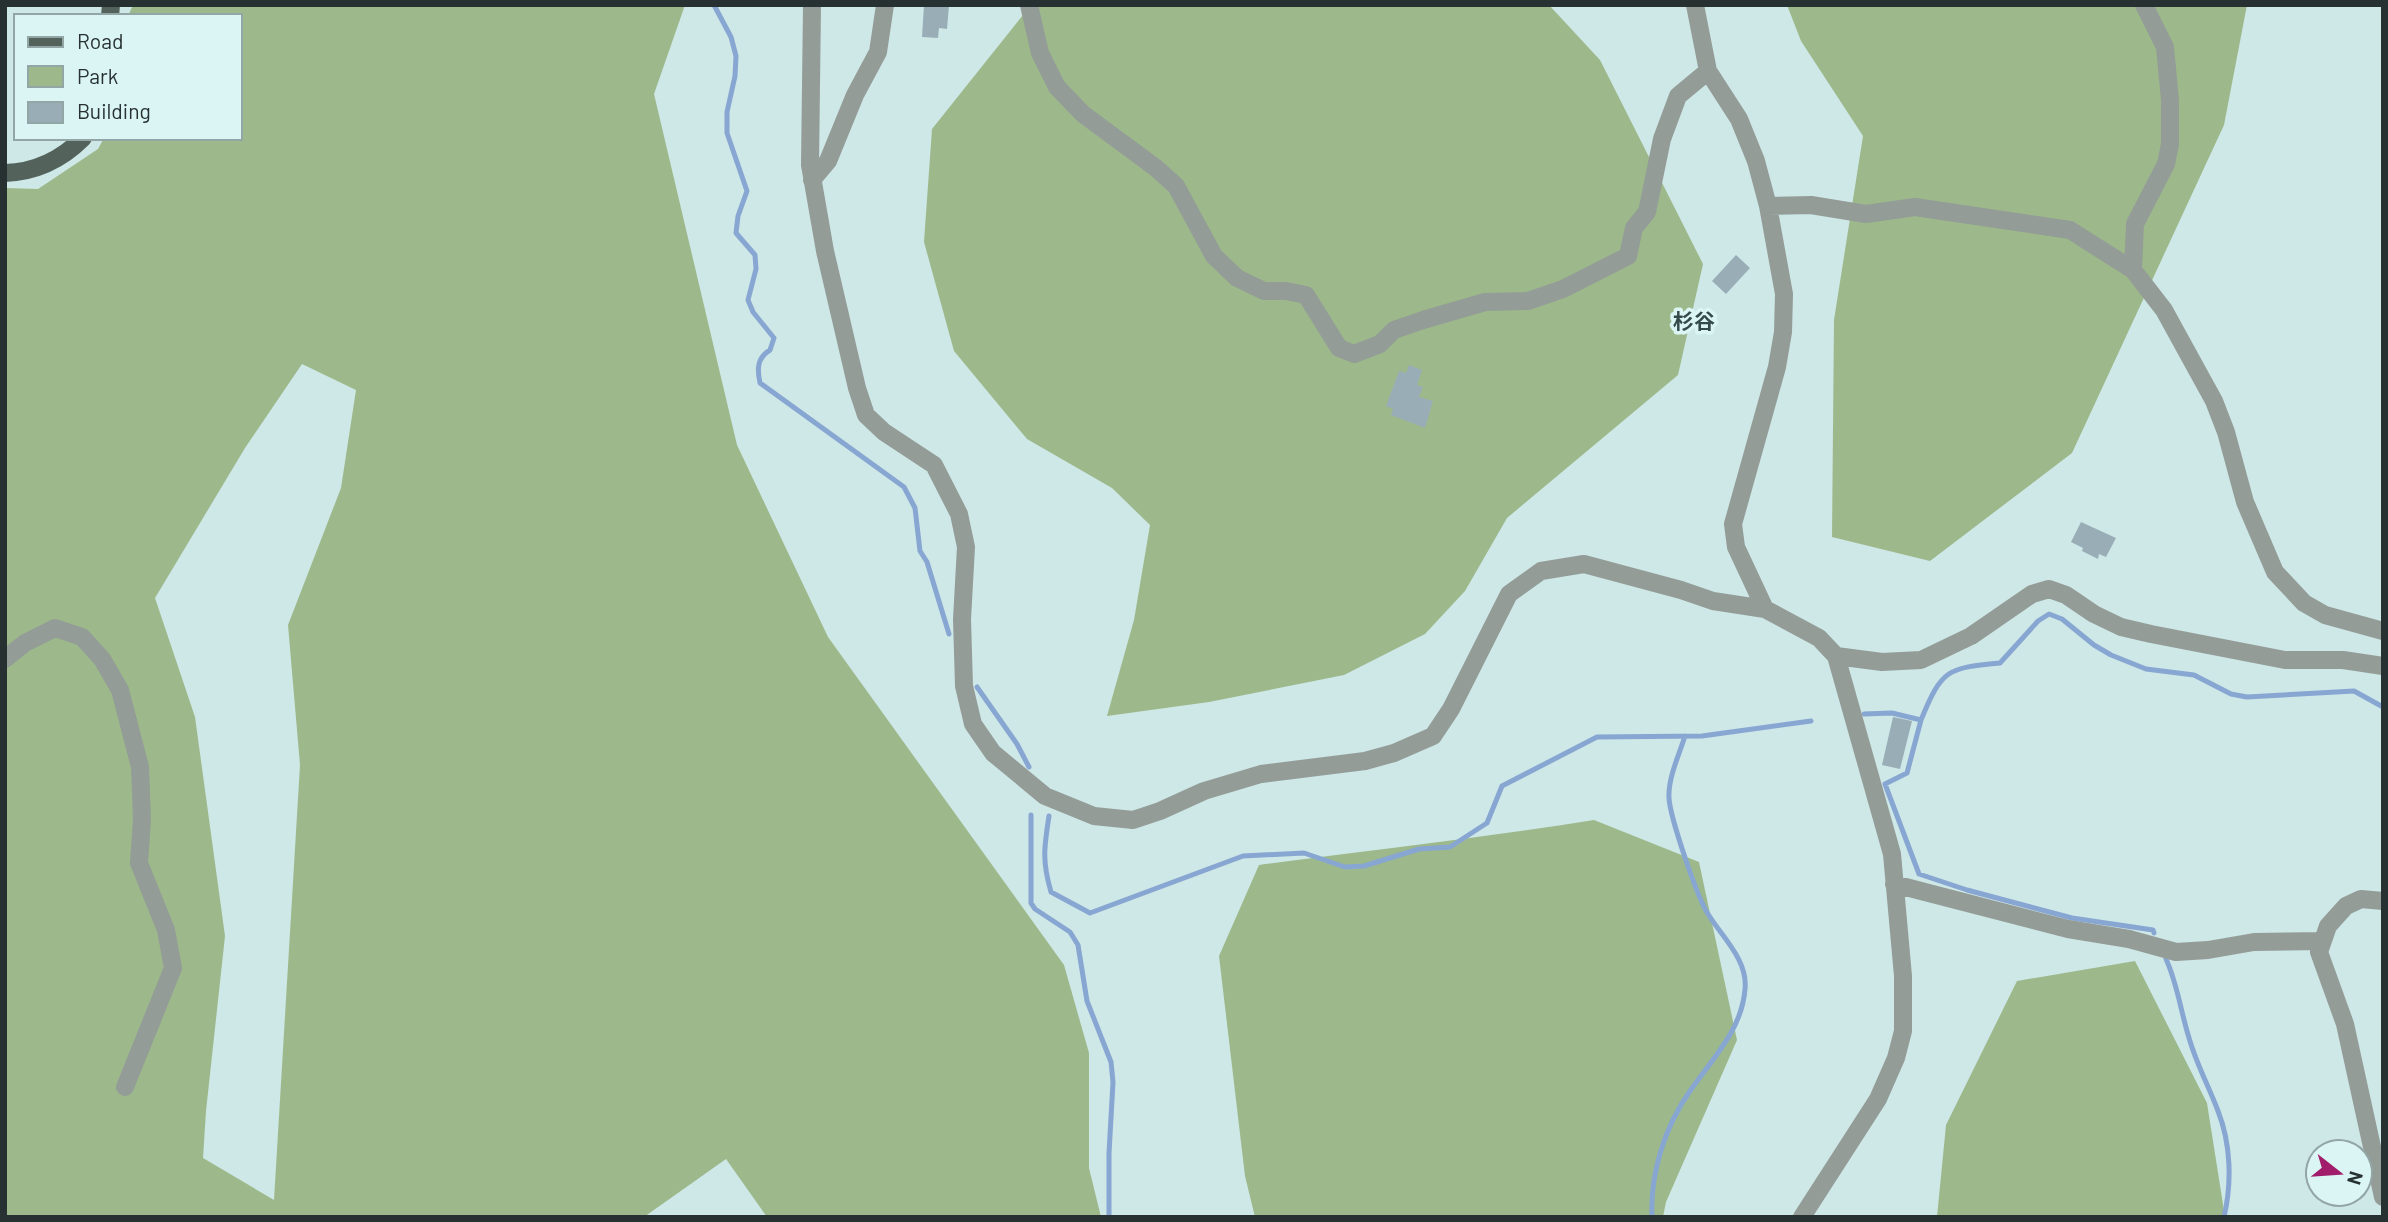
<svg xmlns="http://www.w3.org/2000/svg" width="2388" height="1222" font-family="Barlow,'Noto Sans JP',sans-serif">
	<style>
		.green { fill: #9db98b; fill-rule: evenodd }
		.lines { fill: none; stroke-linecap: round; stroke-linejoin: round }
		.stream { stroke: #88a6d2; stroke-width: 5 }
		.building { fill: #99adb7 }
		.street { stroke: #939c97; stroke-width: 18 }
		.primary { stroke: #53635b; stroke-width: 18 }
		.labels { text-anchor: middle; stroke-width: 7; stroke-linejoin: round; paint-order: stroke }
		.quarter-label { font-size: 21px; font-weight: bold; fill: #344949; stroke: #dbf4f4 }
	</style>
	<rect width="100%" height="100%" fill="#cee7e7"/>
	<path class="green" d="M 133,5 L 685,5 L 654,94 L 737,445 L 828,637 L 1064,965 L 1089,1053 L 1089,1168 L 1101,1217 L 767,1217 L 726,1159 L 644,1217 L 5,1217 L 5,188 L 38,189 L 98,149 L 104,138 L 240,138 L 240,16 L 128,16 ZM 302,364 L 356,390 L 341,488 L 288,625 L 300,765 L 274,1200 L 203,1158 L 206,1111 L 225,936 L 195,717 L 155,598 L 245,448 Z
		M 1031,5 L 1549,5 L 1600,60 L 1703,264 L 1678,375 L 1507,518 L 1465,591 L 1425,634 L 1344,675 L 1209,702 L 1107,716 L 1134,620 L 1150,525 L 1112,488 L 1027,439 L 954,351 L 924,242 L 932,129 Z
		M 1787,5 L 2247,5 L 2224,125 L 2072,453 L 1930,561 L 1832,537 L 1834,320 L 1863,136 L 1801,41 Z
		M 1594,820 L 1699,862 L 1737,1040 L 1666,1202 L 1663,1217 L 1255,1217 L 1245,1176 L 1219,956 L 1259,865 C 1371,850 1483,838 1594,820 Z
		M 2135,961 L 2207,1103 L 2225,1217 L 1937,1217 L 1946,1125 L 2017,981 Z"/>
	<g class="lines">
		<path class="stream" d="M 714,5 L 731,37 L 736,56 L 735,76 L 727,112 L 727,133 L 747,191 L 738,216 L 736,233 L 755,255 L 756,269 L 748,300 L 753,312 L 774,338 L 770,350 C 757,358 757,369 760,383 L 904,487 L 915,508 L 920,551 L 927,562 L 949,634
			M 977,687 L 1017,744 L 1029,767
			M 1864,714 L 1892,713 L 1921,720 C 1942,669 1947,668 2000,663 L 2038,621 L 2049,614 L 2062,619 L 2094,645 L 2111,655 L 2146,669 L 2194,675 L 2231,694 L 2247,697 L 2354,691 L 2383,707
			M 1921,720 L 1907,773 L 1885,784 L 1919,874 L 1967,890 L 2072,918 L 2153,930 L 2154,933
			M 1031,815 L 1031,903 L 1035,909 L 1070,932 L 1078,945 L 1087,1001 L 1111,1062 L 1113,1082 L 1109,1153 L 1109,1217
			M 1049,816 C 1044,848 1042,861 1051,892 L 1090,913 L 1243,856 L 1304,853 L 1345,867 L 1364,866 L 1419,849 L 1450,847 L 1487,823 L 1502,786 L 1597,737 L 1702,736 L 1811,721
			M 2166,959 C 2178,985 2181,1014 2190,1041 C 2197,1065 2209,1087 2218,1111 C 2231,1144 2232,1183 2224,1217
			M 1652,1217 C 1650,1173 1665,1126 1690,1091 C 1712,1059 1742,1030 1745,989 C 1748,960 1722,937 1708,914 C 1697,897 1670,817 1669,798 C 1668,778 1679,755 1685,736"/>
	</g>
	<path class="building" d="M 924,5 L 949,5 L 947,29 L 939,28 L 938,38 L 922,37 Z
		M 1736,255 L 1750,268 L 1726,294 L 1712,281 Z
		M 1409,365 L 1422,370 L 1417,385 L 1423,387 L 1419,397 L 1433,401 L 1425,428 L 1391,415 L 1393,409 L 1386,406 L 1399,371 L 1406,373 Z
		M 2081,522 L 2116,538 L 2106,557 L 2099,554 L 2098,559 L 2082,551 L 2083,548 L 2071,542 Z
		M 1893,717 L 1912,721 L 1900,769 L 1882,765 Z"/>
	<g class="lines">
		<path class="street" d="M 812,5 L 810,165 L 825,251 L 857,388 L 866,415 L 884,432 L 934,465 L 959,514 L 966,547 L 962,619 L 964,686 L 973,724 L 993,753 L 1045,796 L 1094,816 L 1133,820 L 1160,811 L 1204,791 L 1261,774 L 1365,761 L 1394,753 L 1433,736 L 1451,709 L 1509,594 L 1541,571 L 1584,564 L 1681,590 L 1713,601 L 1765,609 L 1819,638 L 1836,656 L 1892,854 L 1903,976 L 1903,1031 L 1896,1058 L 1878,1099 L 1802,1217
			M 1029,5 L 1040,53 L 1057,87 L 1083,114 L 1156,168 L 1176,186 L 1214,256 L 1237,278 L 1264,291 L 1286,291 L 1306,295 L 1339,348 L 1354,354 L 1380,344 L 1394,330 L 1423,320 L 1485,302 L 1528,301 L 1563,289 L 1628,256 L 1634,228 L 1647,212 L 1662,139 L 1678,96 L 1708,71
			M 1695,5 L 1708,71 L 1739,119 L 1756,161 L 1768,206 L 1784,294 L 1783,332 L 1777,367 L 1733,524 L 1736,547 L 1765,609
			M 812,180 L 828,161 L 855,95 L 878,52 L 885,5
			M 1768,206 L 1811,205 L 1866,214 L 1915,207 L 2070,230 L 2133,270 L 2164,310 L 2214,401 L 2226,432 L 2245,502 L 2275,572 L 2304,603 L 2325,615 L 2383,631
			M 2133,270 L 2135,224 L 2166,164 L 2170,144 L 2170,100 L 2165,47 L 2144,5
			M 1836,656 L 1882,662 L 1921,660 L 1971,636 L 2032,594 L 2049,589 L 2066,595 L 2094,614 L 2121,627 L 2151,634 L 2285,660 L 2343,660 L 2383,666
			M 5,659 L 25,643 L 55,628 L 82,637 L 102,659 L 120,690 L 140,767 L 142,819 L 139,863 L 166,930 L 173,968 L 125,1087
			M 1894,884 L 2068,929 L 2129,939 L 2176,952 L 2208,950 L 2254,942 L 2323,941
			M 2383,901 L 2361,899 L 2346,906 L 2328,926 L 2319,952 L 2345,1024 L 2383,1197"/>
		<path class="primary" d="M 110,16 L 111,5
			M 5,173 C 36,172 61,160 83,138"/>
	</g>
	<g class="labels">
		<g class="quarter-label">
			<text x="1694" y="329">杉谷</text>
		</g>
	</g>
	<rect width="2388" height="1222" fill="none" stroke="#273131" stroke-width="14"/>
	<rect x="14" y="14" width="228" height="126" fill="#dbf4f4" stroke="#93a6a6" stroke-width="2"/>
	<rect x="28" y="37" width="35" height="10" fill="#53635b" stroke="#93a6a6" stroke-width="2"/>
	<text x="77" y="49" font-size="21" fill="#273131">Road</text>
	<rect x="28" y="66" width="35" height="21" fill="#9db98b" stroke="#93a6a6" stroke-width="2"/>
	<text x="77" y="84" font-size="21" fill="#273131">Park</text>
	<rect x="28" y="102" width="35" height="21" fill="#99adb7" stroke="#93a6a6" stroke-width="2"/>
	<text x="77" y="119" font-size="21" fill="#273131">Building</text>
	<g transform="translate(2339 1173) rotate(107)"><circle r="33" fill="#dbf4f4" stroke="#93a6a6" stroke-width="2"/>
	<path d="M0-5L12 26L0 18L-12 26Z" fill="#a11c6b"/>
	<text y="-10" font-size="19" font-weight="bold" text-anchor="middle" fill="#273131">N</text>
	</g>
</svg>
